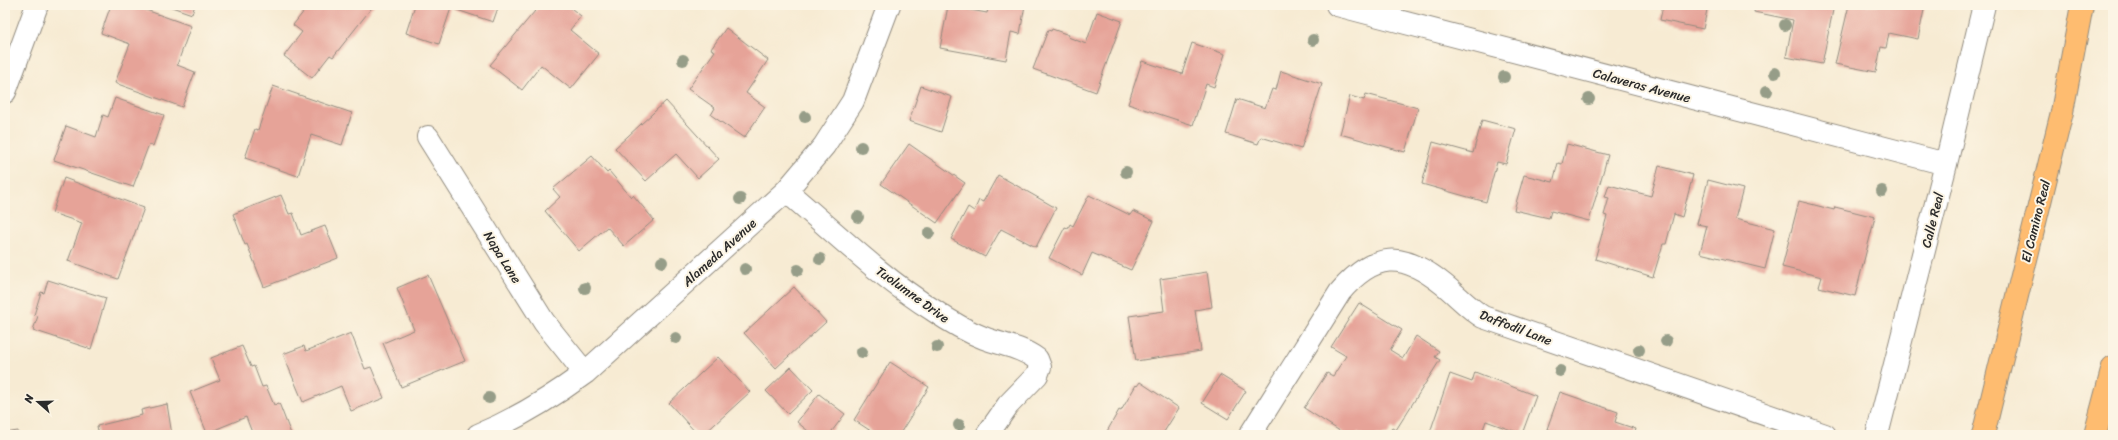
<svg xmlns="http://www.w3.org/2000/svg" width="2118" height="440" font-family="Sriracha,sans-serif">
	<style>
		.building { fill: #e6a398 }
		.lines { fill: none; stroke-linecap: round; stroke-linejoin: round }
		.minor-casing { stroke: #918b7f; stroke-width: 24 }
		.highway-casing { stroke: #918b7f; stroke-width: 24 }
		.minor { stroke: #fff; stroke-width: 22 }
		.highway { stroke: #febc70; stroke-width: 22 }
		.tree { fill: #969d88 }
		.labels { text-anchor: middle; stroke-width: 4; stroke-linejoin: round; paint-order: stroke }
		.street-label { font-size: 13px; fill: #2b2b2b; stroke: #fcf5e5 }
	</style>
	<rect width="100%" height="100%" fill="#fcf5e5"/>
	<filter id="ink" filterUnits="userSpaceOnUse"><feTurbulence type="fractalNoise" baseFrequency=".025" numOctaves="2"/><feDisplacementMap in="SourceGraphic" scale="8" xChannelSelector="R" yChannelSelector="G"/><feConvolveMatrix kernelMatrix="1 2 1 2 8 2 1 2 1" color-interpolation-filters="sRGB"/></filter>
	<filter id="wash" filterUnits="userSpaceOnUse"><feTurbulence type="fractalNoise" baseFrequency=".012" numOctaves="4" result="noise"/><feDisplacementMap in="SourceGraphic" scale="16" xChannelSelector="R" yChannelSelector="G"/><feGaussianBlur stdDeviation="0.9" result="paint"/><feColorMatrix in="noise" values="0 0 0 0 0 0 0 0 0 0 0 0 0 0 0 0 0 1.4 0 .05"/><feComposite in="paint" operator="in"/></filter>
	<g filter="url(#wash)">
		<rect width="100%" height="100%" fill="#f7ebd3"/>
		<g id="blocks">
			<path class="building" d="M 111,5 L 132,5 L 191,26 L 177,65 L 195,72 L 182,107 L 115,83 L 130,44 L 101,33 Z
				M 166,5 L 195,5 L 192,14 Z
				M 309,5 L 374,5 L 333,57 L 330,55 L 312,78 L 284,56 L 302,32 L 293,25 Z
				M 415,5 L 499,5 L 493,22 L 451,8 L 439,44 L 406,33 Z
				M 540,5 L 567,5 L 581,16 L 570,30 L 599,54 L 571,89 L 541,65 L 522,90 L 490,65 Z
				M 989,5 L 1025,5 L 1020,34 L 1011,32 L 1006,60 L 940,48 L 948,6 L 987,13 Z
				M 1663,5 L 1708,5 L 1703,29 L 1660,20 Z
				M 1755,5 L 1834,5 L 1822,64 L 1786,57 L 1793,20 L 1754,12 Z
				M 1849,5 L 1925,5 L 1918,39 L 1889,33 L 1886,48 L 1881,47 L 1876,72 L 1835,64 Z
				M 1097,12 L 1122,21 L 1096,92 L 1033,69 L 1048,30 L 1051,31 L 1052,29 L 1069,35 L 1068,37 L 1086,44 Z
				M 726,28 L 768,60 L 746,93 L 765,107 L 744,138 L 711,115 L 715,108 L 688,89 L 715,51 L 711,49 Z
				M 1192,43 L 1225,54 L 1214,87 L 1206,84 L 1193,125 L 1128,104 L 1142,61 L 1182,74 Z
				M 1281,71 L 1322,84 L 1301,149 L 1261,137 L 1258,144 L 1226,134 L 1237,99 L 1265,108 L 1272,89 L 1276,90 Z
				M 273,86 L 352,113 L 342,145 L 311,135 L 298,176 L 245,158 L 255,129 L 258,130 Z
				M 921,86 L 952,97 L 941,132 L 909,121 Z
				M 1366,94 L 1418,108 L 1405,152 L 1340,134 L 1350,96 L 1364,100 Z
				M 115,98 L 164,115 L 153,146 L 149,144 L 133,187 L 54,160 L 66,126 L 96,137 L 103,115 L 108,117 Z
				M 666,101 L 719,159 L 698,178 L 676,154 L 646,181 L 615,148 Z
				M 1482,120 L 1516,129 L 1506,164 L 1497,162 L 1486,202 L 1422,184 L 1433,142 L 1473,153 Z
				M 909,144 L 965,183 L 937,223 L 881,184 Z
				M 1567,144 L 1608,155 L 1589,221 L 1551,211 L 1549,218 L 1514,210 L 1524,175 L 1553,182 L 1558,163 L 1562,164 Z
				M 592,156 L 607,173 L 609,171 L 631,197 L 633,195 L 654,220 L 624,246 L 607,227 L 579,251 L 545,211 L 560,197 L 553,189 Z
				M 1659,166 L 1693,175 L 1682,217 L 1674,214 L 1666,244 L 1663,244 L 1653,277 L 1595,259 L 1607,216 L 1604,215 L 1609,198 L 1605,197 L 1609,185 L 1651,196 Z
				M 998,175 L 1056,208 L 1036,247 L 1001,229 L 985,257 L 951,239 L 968,207 L 974,211 L 979,200 L 983,202 Z
				M 64,178 L 144,208 L 118,279 L 68,261 L 82,223 L 52,213 Z
				M 1708,180 L 1743,189 L 1735,219 L 1775,229 L 1765,269 L 1700,253 L 1707,226 L 1697,224 Z
				M 281,195 L 289,214 L 293,213 L 301,235 L 325,226 L 338,258 L 264,287 L 247,244 L 245,245 L 233,214 Z
				M 1089,195 L 1130,215 L 1133,211 L 1154,221 L 1131,270 L 1092,253 L 1082,275 L 1049,258 L 1065,227 L 1068,228 L 1070,224 L 1073,226 Z
				M 1799,201 L 1834,210 L 1835,207 L 1875,217 L 1855,296 L 1819,287 L 1822,277 L 1782,267 Z
				M 1207,272 L 1212,307 L 1195,310 L 1201,351 L 1136,361 L 1129,316 L 1164,311 L 1160,279 Z
				M 428,275 L 465,361 L 401,387 L 383,343 L 414,330 L 397,288 Z
				M 48,280 L 106,298 L 91,349 L 33,330 L 38,316 L 34,315 L 41,292 L 44,293 Z
				M 794,287 L 826,322 L 776,368 L 744,333 Z
				M 1359,303 L 1402,330 L 1390,350 L 1403,358 L 1416,336 L 1439,351 L 1435,357 L 1440,360 L 1396,430 L 1392,428 L 1387,435 L 1363,435 L 1358,432 L 1356,435 L 1346,435 L 1304,408 L 1327,373 L 1333,376 L 1346,356 L 1331,347 Z
				M 351,333 L 365,369 L 371,367 L 384,398 L 351,411 L 341,386 L 303,402 L 283,354 L 304,346 L 306,351 Z
				M 242,346 L 251,367 L 254,366 L 262,387 L 266,386 L 274,405 L 279,403 L 291,434 L 253,435 L 246,417 L 207,433 L 190,392 L 220,380 L 211,358 Z
				M 718,357 L 750,392 L 703,435 L 698,435 L 669,403 Z
				M 890,362 L 929,387 L 899,435 L 877,435 L 854,420 Z
				M 791,367 L 813,390 L 788,414 L 766,391 Z
				M 1475,372 L 1536,396 L 1522,434 L 1486,421 L 1481,435 L 1429,435 L 1450,374 L 1472,382 Z
				M 1220,375 L 1246,391 L 1228,419 L 1202,403 Z
				M 1140,382 L 1179,408 L 1162,435 L 1105,435 L 1119,410 L 1121,411 L 1136,385 L 1137,386 Z
				M 1560,392 L 1618,412 L 1615,422 L 1636,429 L 1634,435 L 1548,435 L 1550,430 L 1547,429 Z
				M 819,394 L 845,414 L 829,435 L 813,435 L 797,422 Z
				M 167,404 L 172,435 L 99,435 L 97,426 L 142,415 L 141,410 Z
				M 18,431 L 18,435 L 5,435 L 5,433 Z"/>
		</g>
	</g>
	<g filter="url(#ink)">
		<use href="#blocks" fill-opacity="0" stroke="#918b7f" stroke-width="1"/>
		<g class="lines">
			<defs>
				<path id="minor" d="M 1337,5 L 1946,164
					M 5,92 L 37,5
					M 428,137 L 544,322 L 585,373
					M 786,191 C 834,231 880,277 933,310 C 949,321 966,331 984,338 C 1002,345 1021,347 1037,359 L 1040,367 L 1037,375 L 1008,405 L 987,435
					M 478,435 C 517,419 551,398 585,373 L 786,191 L 824,146 L 853,101 L 889,5
					M 1250,435 L 1340,292 C 1374,252 1402,251 1443,284 C 1457,295 1468,308 1483,317 L 1825,435
					M 1877,435 L 1946,164 L 1984,5"/>
				<path id="highway" d="M 1983,435 L 2062,112 L 2082,5
					M 2095,435 L 2113,367"/>
			</defs>
			<use href="#minor" class="minor-casing"/>
			<use href="#highway" class="highway-casing"/>
			<use href="#minor" class="minor"/>
			<use href="#highway" class="highway"/>
		</g>
		<g class="tree">
			<circle cx="1785" cy="25" r="6"/>
			<circle cx="1313" cy="40" r="6"/>
			<circle cx="683" cy="60" r="6"/>
			<circle cx="1775" cy="73" r="6"/>
			<circle cx="1504" cy="77" r="6"/>
			<circle cx="1767" cy="91" r="6"/>
			<circle cx="1589" cy="99" r="6"/>
			<circle cx="805" cy="117" r="6"/>
			<circle cx="861" cy="147" r="6"/>
			<circle cx="1126" cy="172" r="6"/>
			<circle cx="1882" cy="191" r="6"/>
			<circle cx="740" cy="199" r="6"/>
			<circle cx="858" cy="217" r="6"/>
			<circle cx="929" cy="233" r="6"/>
			<circle cx="820" cy="259" r="6"/>
			<circle cx="662" cy="262" r="6"/>
			<circle cx="745" cy="269" r="6"/>
			<circle cx="798" cy="270" r="6"/>
			<circle cx="585" cy="288" r="6"/>
			<circle cx="676" cy="338" r="6"/>
			<circle cx="1666" cy="341" r="6"/>
			<circle cx="937" cy="347" r="6"/>
			<circle cx="1639" cy="350" r="6"/>
			<circle cx="862" cy="352" r="6"/>
			<circle cx="1560" cy="371" r="6"/>
			<circle cx="489" cy="398" r="6"/>
			<circle cx="959" cy="425" r="6"/>
		</g>
	</g>
	<g class="labels">
		<g class="street-label">
			<text transform="translate(1642 85) rotate(15)" y="5">Calaveras Avenue</text>
			<text transform="translate(1932 220) rotate(-76)" y="5">Calle Real</text>
			<text transform="translate(2035 221) rotate(-76)" y="5">El Camino Real</text>
			<text transform="translate(719 252) rotate(-42)" y="5">Alameda Avenue</text>
			<text transform="translate(503 257) rotate(58)" y="5">Napa Lane</text>
			<text transform="translate(913 294) rotate(36)" y="5">Tuolumne Drive</text>
			<text transform="translate(1516 327) rotate(21)" y="5">Daffodil Lane</text>
		</g>
	</g>
	<rect width="2118" height="440" fill="none" stroke="#fcf5e5" stroke-width="20"/>
	<g transform="translate(38 402) rotate(290)" stroke="#fcf5e5" stroke-width="3" paint-order="stroke">
	<path d="M0-3L7 15L0 10L-7 15Z" fill="#2b2b2b"/>
	<text y="-6" font-size="11" font-weight="bold" text-anchor="middle" fill="#2b2b2b">N</text>
	</g>
</svg>
